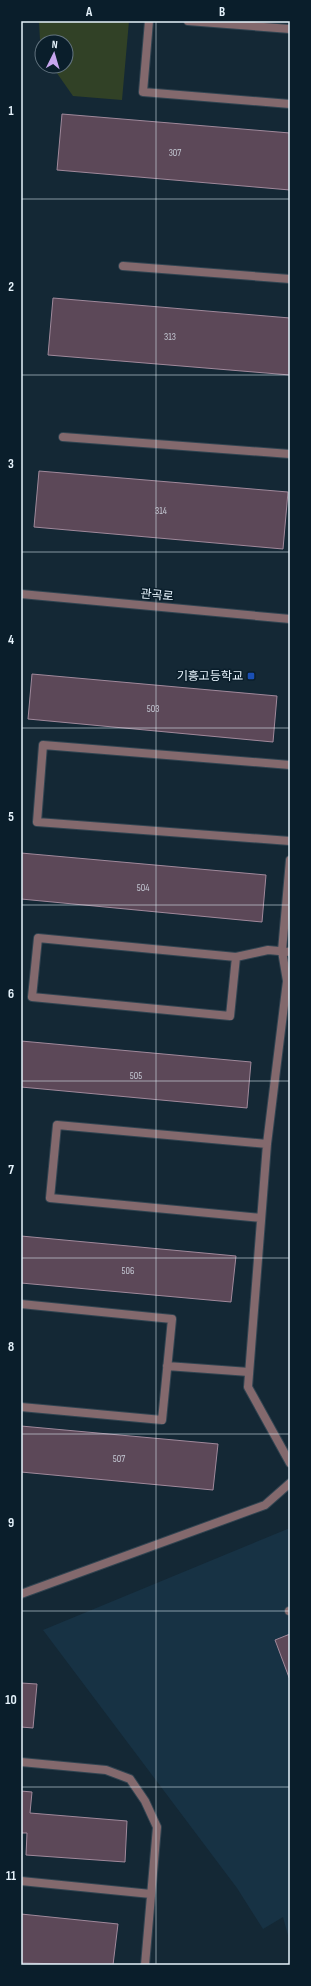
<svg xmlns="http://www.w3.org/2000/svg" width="311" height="1986" font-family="'Sofia Sans Condensed','Noto Sans KR',sans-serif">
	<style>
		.built { fill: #173244 }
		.green { fill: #314126 }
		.building { fill: #5c4858; stroke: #a0899b }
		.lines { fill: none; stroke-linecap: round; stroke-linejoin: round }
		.service-casing { stroke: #314451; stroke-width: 10 }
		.minor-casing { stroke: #314451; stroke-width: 10 }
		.tertiary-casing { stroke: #314451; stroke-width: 10 }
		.service { stroke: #83696d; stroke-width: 8 }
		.minor { stroke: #83696d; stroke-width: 8 }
		.tertiary { stroke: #83696d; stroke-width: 8 }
		.grid { fill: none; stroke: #e6f3fc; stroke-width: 1; stroke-opacity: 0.55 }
		.transit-dot { fill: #1a4fb4; stroke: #0a1e2b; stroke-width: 1.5 }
		.labels { text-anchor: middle; stroke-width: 3; stroke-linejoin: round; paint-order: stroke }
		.number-label { font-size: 10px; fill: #c4c8d3 }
		.street-label { font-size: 12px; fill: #e6f3fc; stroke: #0a1e2b }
		.poi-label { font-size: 12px; fill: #e6f3fc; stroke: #0a1e2b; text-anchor: end }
		.neatline { fill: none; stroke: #e6f3fc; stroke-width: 1.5 }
		.grid-label { font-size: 13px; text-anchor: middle; font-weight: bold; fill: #e6f3fc }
	</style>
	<rect width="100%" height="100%" fill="#142835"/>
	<path class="built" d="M 290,1528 L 290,1943 L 283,1917 L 263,1929 L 237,1888 L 43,1630 Z"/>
	<path class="green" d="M 39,21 L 129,21 L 122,100 L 73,96 L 52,66 L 66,66 L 66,42 L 42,42 L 42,45 L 40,40 Z"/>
	<path class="building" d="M 62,114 L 290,133 L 290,190 L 57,170 Z
		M 53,298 L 290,318 L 290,375 L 48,355 Z
		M 39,471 L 288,492 L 283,549 L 34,527 Z
		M 32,674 L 277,696 L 273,742 L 28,719 Z
		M 21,853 L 266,875 L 262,922 L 21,899 Z
		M 21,1041 L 251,1062 L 247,1108 L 21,1087 Z
		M 21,1236 L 236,1256 L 231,1302 L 21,1283 Z
		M 21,1426 L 218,1444 L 213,1490 L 21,1472 Z
		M 290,1634 L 290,1680 L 275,1640 Z
		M 21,1683 L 37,1684 L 33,1728 L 21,1727 Z
		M 21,1791 L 32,1792 L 30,1813 L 127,1821 L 125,1862 L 26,1855 L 27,1833 L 21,1833 Z
		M 21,1914 L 118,1924 L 113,1965 L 21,1963 Z"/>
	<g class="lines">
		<defs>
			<path id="service" d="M 289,1611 L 290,1611
				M 21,1762 L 106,1770 L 130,1779 L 145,1801 L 157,1827 L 145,1965
				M 21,1881 L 151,1894"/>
			<path id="minor" d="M 149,21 L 143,92 L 290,104
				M 188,21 L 290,29
				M 123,266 L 290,279
				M 63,437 L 290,454
				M 290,765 L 43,745 L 37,822 L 290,841
				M 290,860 L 282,951 L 287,981 L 267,1144 L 248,1387 L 290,1463
				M 236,957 L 230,1016 L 32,997 L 38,938 L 236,957 L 268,950 L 290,952
				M 261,1218 L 50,1198 L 57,1125 L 267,1144
				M 21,1304 L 172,1319 L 162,1420 L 21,1407
				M 167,1366 L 249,1372
				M 21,1594 L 265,1505 L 290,1483"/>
			<path id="tertiary" d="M 21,594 L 290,619"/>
		</defs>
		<use href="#service" class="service-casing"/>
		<use href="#minor" class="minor-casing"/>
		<use href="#tertiary" class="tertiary-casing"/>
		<use href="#service" class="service"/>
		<use href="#minor" class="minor"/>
		<use href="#tertiary" class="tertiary"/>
	</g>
	<path class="grid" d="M 156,21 L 156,1965M 21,199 L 290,199M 21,375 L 290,375M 21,552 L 290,552M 21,728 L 290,728M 21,905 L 290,905M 21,1081 L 290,1081M 21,1258 L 290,1258M 21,1434 L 290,1434M 21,1611 L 290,1611M 21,1787 L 290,1787"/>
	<rect class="transit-dot" x="247" y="672" width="8" height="8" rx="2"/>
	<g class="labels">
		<g class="number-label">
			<text x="175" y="156">307</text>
			<text x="170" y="340">313</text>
			<text x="161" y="514">314</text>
			<text x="153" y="712">503</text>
			<text x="143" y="891">504</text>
			<text x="136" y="1079">505</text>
			<text x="128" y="1274">506</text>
			<text x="119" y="1462">507</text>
		</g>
		<g class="street-label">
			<text transform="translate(157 595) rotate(5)" y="4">관곡로</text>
		</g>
		<g class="poi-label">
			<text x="243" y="680">기흥고등학교</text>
		</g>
	</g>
	<rect width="311" height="1986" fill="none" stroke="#0a1e2b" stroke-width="44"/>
	<g transform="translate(54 54) rotate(5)"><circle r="19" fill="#0a1e2b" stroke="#62737f"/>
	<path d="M0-3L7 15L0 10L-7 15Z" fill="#c7a6ef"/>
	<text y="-6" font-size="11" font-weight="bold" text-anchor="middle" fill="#e6f3fc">N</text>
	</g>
	<rect x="22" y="22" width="267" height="1942" class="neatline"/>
	<g class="grid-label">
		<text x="89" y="16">A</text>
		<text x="222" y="16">B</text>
		<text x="11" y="115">1</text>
		<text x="11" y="291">2</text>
		<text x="11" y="468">3</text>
		<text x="11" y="644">4</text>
		<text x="11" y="821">5</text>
		<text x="11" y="998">6</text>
		<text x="11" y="1174">7</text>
		<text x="11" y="1351">8</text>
		<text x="11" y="1527">9</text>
		<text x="11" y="1704">10</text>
		<text x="11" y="1880">11</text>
	</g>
</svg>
